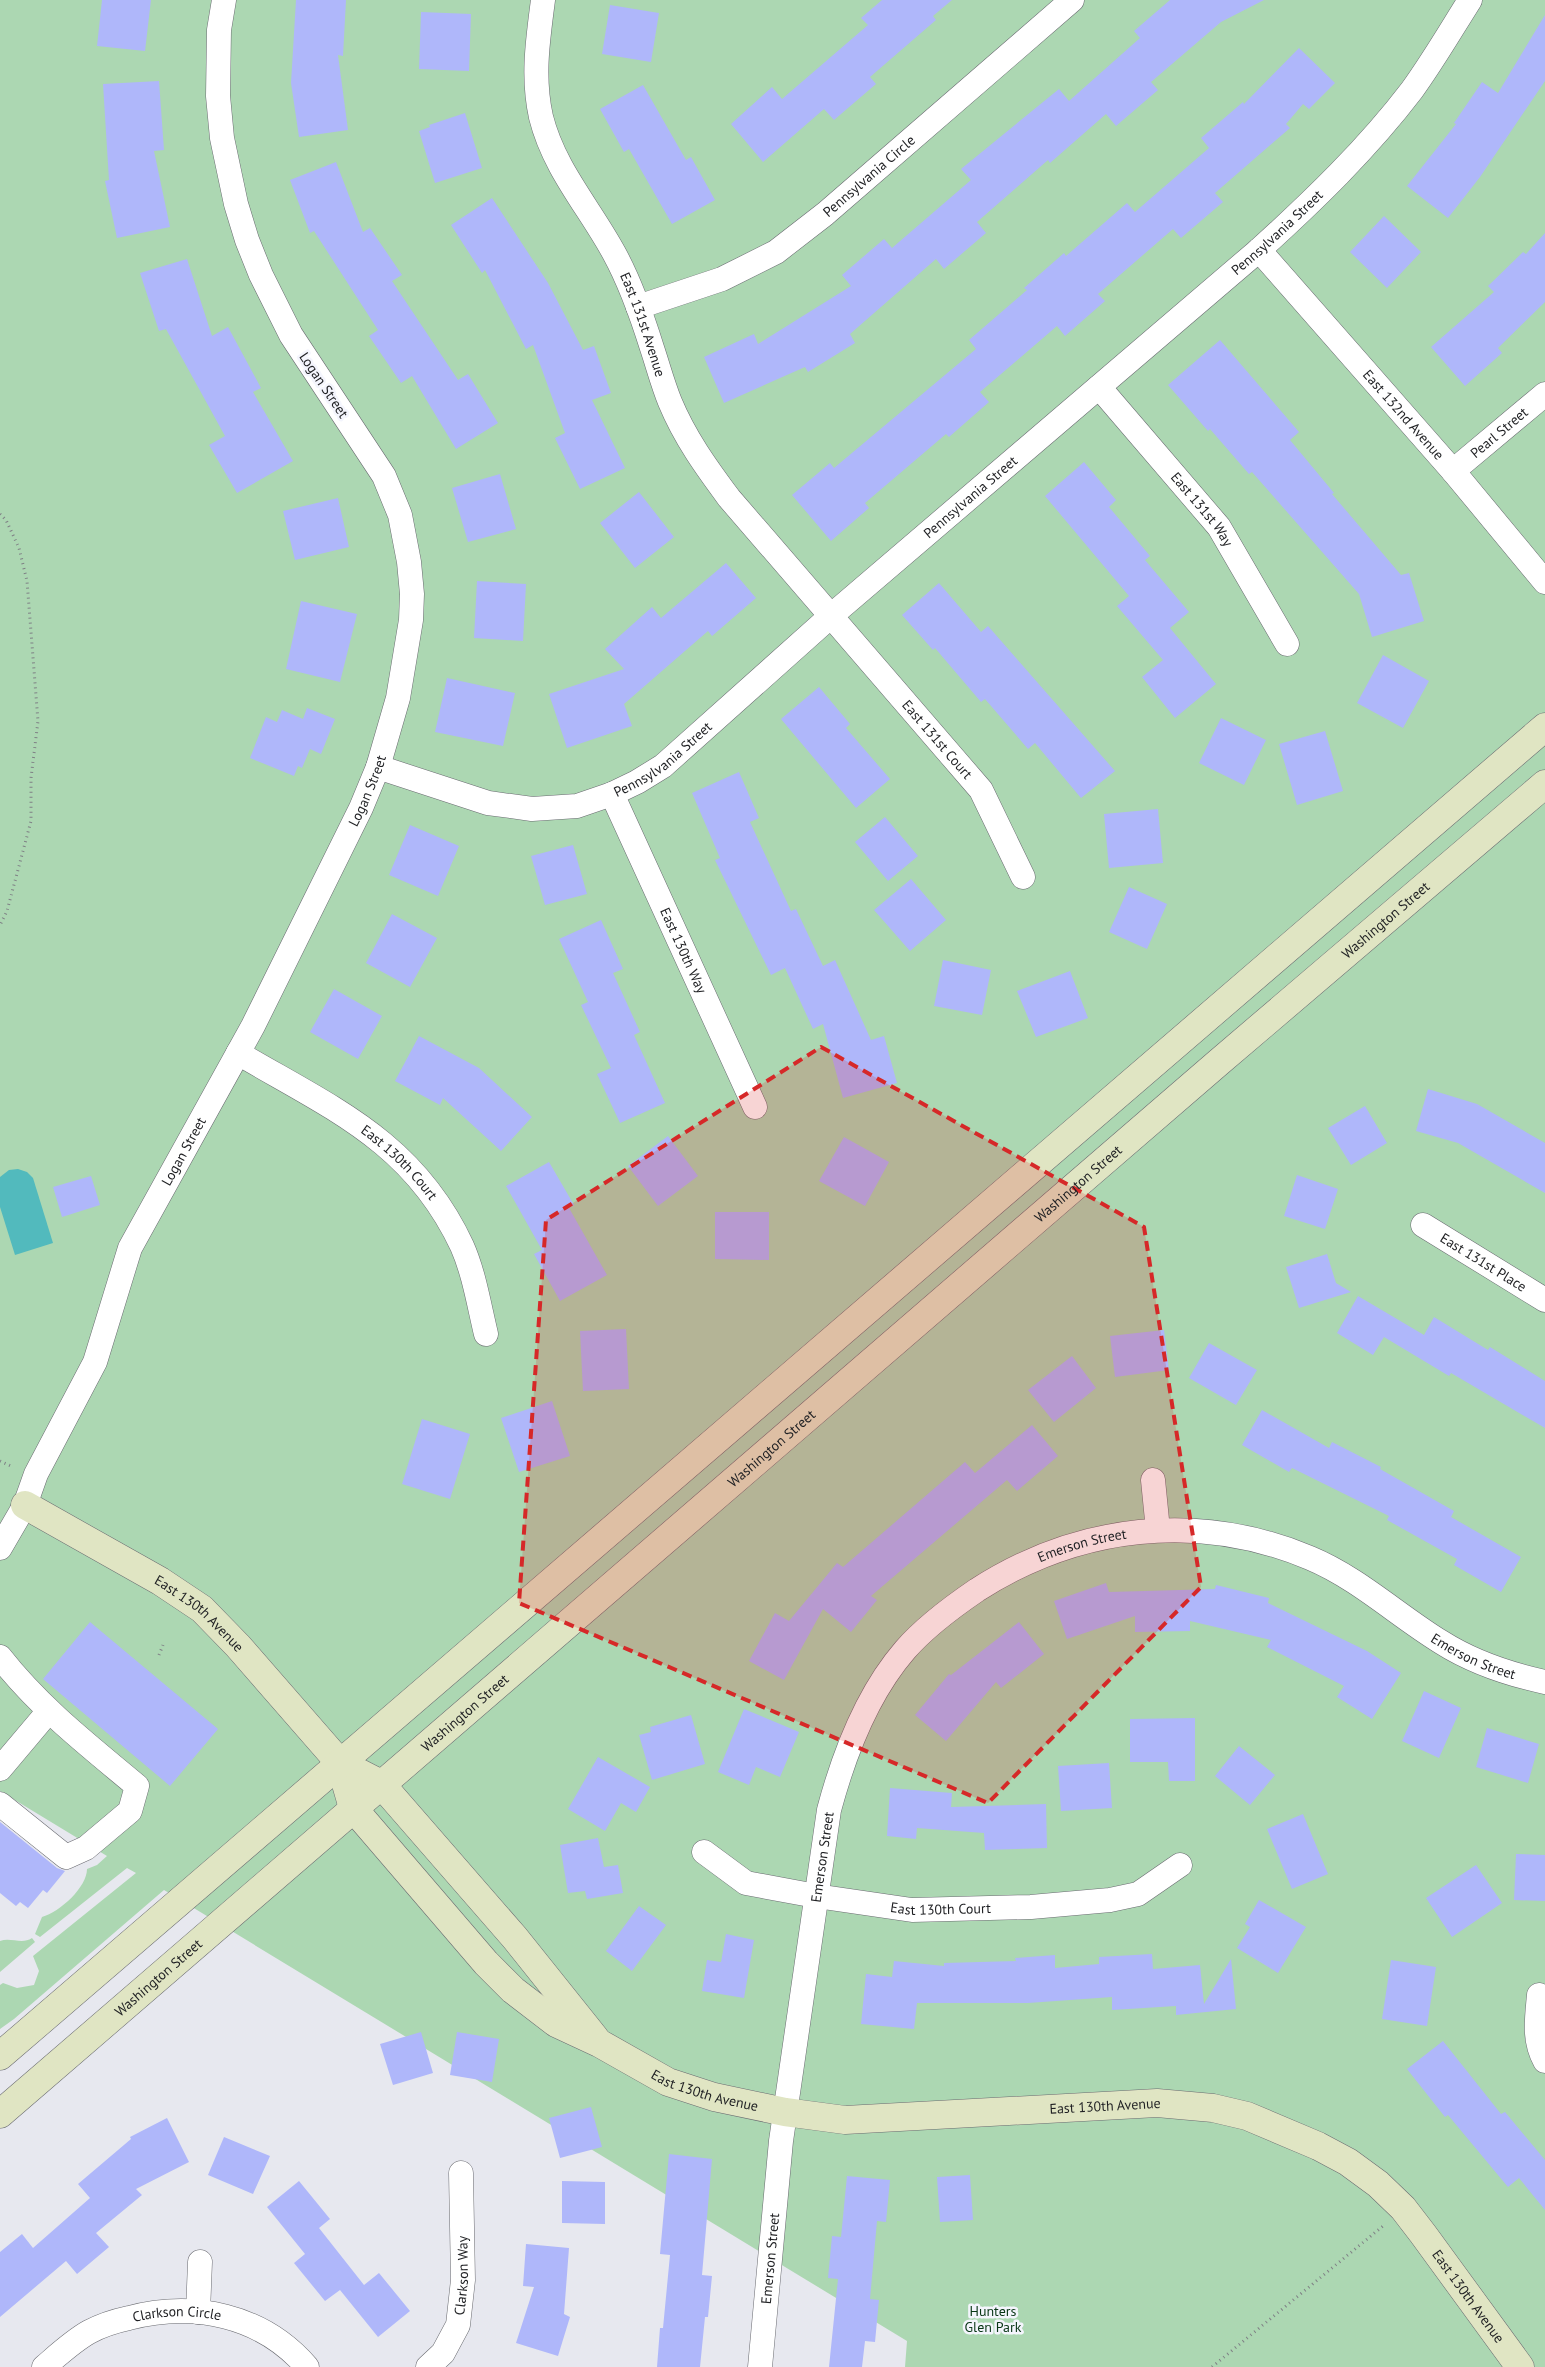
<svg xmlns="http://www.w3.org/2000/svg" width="1545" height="2367" font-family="'PT Sans',sans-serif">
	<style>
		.green { fill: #acd7b2 }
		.water { fill: #52babd }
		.building { fill: #afb7fa }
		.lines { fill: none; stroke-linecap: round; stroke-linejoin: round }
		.street-casing { stroke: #6a6b71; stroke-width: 25 }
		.secondary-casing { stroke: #6a6b71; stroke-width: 29 }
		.path { stroke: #7f8085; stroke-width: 3; stroke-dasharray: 1 4; stroke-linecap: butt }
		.street { stroke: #fff; stroke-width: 24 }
		.secondary { stroke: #e0e5c3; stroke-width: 28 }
		.marked { fill: #d62828; fill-opacity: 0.2; stroke: #d62828; stroke-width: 4; stroke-dasharray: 10 6; stroke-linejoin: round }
		.labels { text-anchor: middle; stroke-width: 5; stroke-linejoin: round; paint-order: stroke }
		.street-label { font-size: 14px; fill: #1f2023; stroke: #f4f5fd }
		.park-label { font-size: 14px; fill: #083615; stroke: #f4f5fd }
	</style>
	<rect width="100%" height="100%" fill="#e7e8ef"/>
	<path class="green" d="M 0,0 L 1545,0 L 1545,2367 L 905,2367 L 907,2341 L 164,1890 L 14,2019 L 0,2029 L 0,1985 L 3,1983 L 17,1988 L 34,1985 L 39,1971 L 33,1956 L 136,1873 L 127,1868 L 40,1937 L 35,1934 L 42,1917 C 60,1912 87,1887 87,1869 L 97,1865 L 107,1856 L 0,1791 Z
		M 32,1938 L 35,1942 L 0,1972 L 0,1941 C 11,1937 22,1945 32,1938 Z"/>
	<path class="water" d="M 18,1169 L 27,1172 L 33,1178 L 53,1243 L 15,1255 L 0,1207 L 0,1177 L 9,1170 Z"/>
	<path class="building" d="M 102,0 L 151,0 L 145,51 L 97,46 Z
		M 296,0 L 346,0 L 343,56 L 338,55 L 348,130 L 299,137 L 291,83 Z
		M 882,0 L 952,0 L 933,16 L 936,20 L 870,77 L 876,84 L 834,120 L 824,109 L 763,162 L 731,124 L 772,87 L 782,99 L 868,25 L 861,18 Z
		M 1170,0 L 1264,0 L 1221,22 L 1151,82 L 1158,90 L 1116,126 L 1106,114 L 1050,163 L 1048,160 L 977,222 L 986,233 L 944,269 L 936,259 L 850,334 L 855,343 L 808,372 L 805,367 L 724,403 L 704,357 L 754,334 L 758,344 L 851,286 L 842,275 L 884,239 L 892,248 L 971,180 L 961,169 L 1059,89 L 1069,101 L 1140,38 L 1134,31 Z
		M 610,5 L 659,13 L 651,62 L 602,54 Z
		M 421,12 L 471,14 L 469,71 L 419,69 Z
		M 1545,15 L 1545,81 L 1480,177 L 1448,218 L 1407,186 L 1456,124 L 1454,123 L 1482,82 L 1498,93 Z
		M 1299,48 L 1335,83 L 1309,109 L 1303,104 L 1286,124 L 1290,128 L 1215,193 L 1223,202 L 1181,238 L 1173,229 L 1098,294 L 1105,301 L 1065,336 L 1057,326 L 980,392 L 989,402 L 949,437 L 946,434 L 865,503 L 869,508 L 831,541 L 792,495 L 830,463 L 834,468 L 976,349 L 969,340 L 1027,290 L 1024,288 L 1064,253 L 1066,256 L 1127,203 L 1135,212 L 1209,148 L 1201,138 L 1243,102 L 1244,104 Z
		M 159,81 L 164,150 L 154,151 L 170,227 L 117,238 L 105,181 L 109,180 L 103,84 Z
		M 643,85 L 686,160 L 691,157 L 715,200 L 672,224 L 629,149 L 624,152 L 600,109 Z
		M 465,113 L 482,168 L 435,183 L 419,131 L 430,127 L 429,125 Z
		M 336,162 L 363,232 L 370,228 L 402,275 L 392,281 L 458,380 L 468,374 L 498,423 L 456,449 L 412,376 L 401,383 L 369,336 L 378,330 L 314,231 L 310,233 L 290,180 Z
		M 492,198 L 548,283 L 583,350 L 594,346 L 611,393 L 592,400 L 625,468 L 580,489 L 555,438 L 565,433 L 533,345 L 526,349 L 485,270 L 482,273 L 451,225 Z
		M 1384,216 L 1421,252 L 1387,288 L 1350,252 Z
		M 1545,233 L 1545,302 L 1498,348 L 1502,353 L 1465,386 L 1431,347 L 1494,292 L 1488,286 L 1523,252 L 1526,254 Z
		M 187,259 L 212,336 L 228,327 L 261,388 L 253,392 L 293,461 L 237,493 L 209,445 L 225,436 L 166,329 L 159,331 L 140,273 Z
		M 1220,340 L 1299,432 L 1290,440 L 1334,493 L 1332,494 L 1401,575 L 1409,573 L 1424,621 L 1372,637 L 1359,594 L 1252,472 L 1249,474 L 1210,429 L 1208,431 L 1168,385 Z
		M 1084,462 L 1116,500 L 1109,507 L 1150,556 L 1145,560 L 1189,612 L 1170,628 L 1216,684 L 1175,718 L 1142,677 L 1163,660 L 1117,606 L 1129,596 L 1045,496 Z
		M 500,474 L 516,529 L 468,542 L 452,488 Z
		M 639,492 L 674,537 L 635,568 L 600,523 Z
		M 338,498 L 349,547 L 295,560 L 283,511 Z
		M 726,563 L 756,598 L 712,636 L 708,631 L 624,704 L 632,726 L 567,748 L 549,694 L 624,669 L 605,649 L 652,607 L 661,618 Z
		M 477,581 L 526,584 L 523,641 L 474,638 Z
		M 939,583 L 981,632 L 988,626 L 1115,771 L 1081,798 L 1035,743 L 1028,749 L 985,699 L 981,702 L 935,648 L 933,650 L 902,615 Z
		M 301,601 L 357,614 L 340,682 L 286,669 Z
		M 1383,655 L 1429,681 L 1403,728 L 1357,703 Z
		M 447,678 L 515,693 L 503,746 L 435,732 Z
		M 819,687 L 850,724 L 846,728 L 890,779 L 856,808 L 781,719 Z
		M 307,708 L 335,719 L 321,754 L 310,749 L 302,768 L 298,766 L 294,776 L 250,758 L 266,717 L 277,722 L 282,710 L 303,719 Z
		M 1221,718 L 1266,740 L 1244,785 L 1199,763 Z
		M 1325,731 L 1343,791 L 1297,805 L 1279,744 Z
		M 739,772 L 759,818 L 750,822 L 791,911 L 796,909 L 823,966 L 835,960 L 871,1040 L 884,1036 L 897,1083 L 843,1098 L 823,1024 L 813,1029 L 785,968 L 771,975 L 715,860 L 720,858 L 692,793 Z
		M 1158,809 L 1163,863 L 1109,868 L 1104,814 Z
		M 885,817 L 918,856 L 888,881 L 855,842 Z
		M 410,825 L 459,846 L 438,896 L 389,875 Z
		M 573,845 L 587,894 L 545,905 L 531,856 Z
		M 911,879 L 946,920 L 910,951 L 874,910 Z
		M 1129,887 L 1167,904 L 1147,949 L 1109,932 Z
		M 392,914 L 437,938 L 410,987 L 366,963 Z
		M 601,920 L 623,969 L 613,973 L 640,1032 L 634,1035 L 665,1103 L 620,1123 L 597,1074 L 611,1068 L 581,1005 L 588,1002 L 559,939 Z
		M 943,960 L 991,970 L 982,1015 L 934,1006 Z
		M 1070,971 L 1088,1018 L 1036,1037 L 1017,991 Z
		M 334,989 L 382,1016 L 358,1059 L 310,1032 Z
		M 419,1036 L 479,1068 L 532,1117 L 501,1151 L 443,1098 L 440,1105 L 395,1081 Z
		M 1428,1089 L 1477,1104 L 1545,1143 L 1545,1193 L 1458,1143 L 1416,1131 Z
		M 1365,1106 L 1387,1143 L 1351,1165 L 1328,1128 Z
		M 668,1136 L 698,1176 L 658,1206 L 628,1166 Z
		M 844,1137 L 889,1162 L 865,1206 L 819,1181 Z
		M 549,1162 L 574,1205 L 569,1208 L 607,1275 L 560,1301 L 534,1254 L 542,1250 L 506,1186 Z
		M 1297,1175 L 1338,1189 L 1325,1229 L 1284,1216 Z
		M 91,1176 L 100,1205 L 62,1217 L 53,1187 Z
		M 715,1212 L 769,1212 L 769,1260 L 715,1259 Z
		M 1327,1254 L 1336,1283 L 1351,1292 L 1299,1308 L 1286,1267 Z
		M 1358,1296 L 1424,1335 L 1434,1317 L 1488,1350 L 1490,1347 L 1545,1381 L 1545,1428 L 1451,1373 L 1449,1376 L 1384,1337 L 1373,1355 L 1337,1333 Z
		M 626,1329 L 629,1389 L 583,1391 L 580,1331 Z
		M 1164,1330 L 1169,1370 L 1115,1377 L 1110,1336 Z
		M 1209,1343 L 1257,1370 L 1236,1405 L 1189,1378 Z
		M 1072,1356 L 1096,1388 L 1054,1422 L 1028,1390 Z
		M 552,1401 L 570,1456 L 519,1472 L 501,1418 Z
		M 1262,1410 L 1329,1448 L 1332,1442 L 1381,1467 L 1380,1469 L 1454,1511 L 1451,1517 L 1521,1557 L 1501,1592 L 1454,1565 L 1457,1559 L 1387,1520 L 1389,1516 L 1292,1468 L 1289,1472 L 1242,1445 Z
		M 422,1419 L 470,1434 L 450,1499 L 402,1484 Z
		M 1032,1425 L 1058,1456 L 1017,1491 L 1007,1480 L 871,1596 L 877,1600 L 851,1632 L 823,1609 L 784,1680 L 749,1661 L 775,1613 L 789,1621 L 837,1563 L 843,1567 L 965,1462 L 975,1473 Z
		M 1106,1583 L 1109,1592 L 1215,1589 L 1216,1585 L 1269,1598 L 1268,1603 L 1367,1651 L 1401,1673 L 1372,1719 L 1337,1697 L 1344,1686 L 1267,1647 L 1271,1640 L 1190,1621 L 1190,1631 L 1135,1632 L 1135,1616 L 1067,1639 L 1054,1601 Z
		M 90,1622 L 218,1729 L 170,1786 L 43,1679 Z
		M 1019,1622 L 1044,1654 L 1001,1688 L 996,1682 L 946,1741 L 915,1715 L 949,1674 L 951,1675 Z
		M 1424,1691 L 1461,1708 L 1439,1758 L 1402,1741 Z
		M 744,1709 L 799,1732 L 780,1777 L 756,1767 L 749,1785 L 718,1772 Z
		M 691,1715 L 705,1764 L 652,1780 L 639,1735 L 651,1732 L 650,1727 Z
		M 1195,1718 L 1195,1781 L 1169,1781 L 1168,1762 L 1130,1762 L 1130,1719 Z
		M 1487,1728 L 1539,1744 L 1528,1783 L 1476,1767 Z
		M 1239,1746 L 1275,1775 L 1250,1805 L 1215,1776 Z
		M 598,1757 L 650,1787 L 636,1812 L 621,1803 L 605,1831 L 568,1809 Z
		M 1109,1763 L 1112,1808 L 1061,1811 L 1058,1766 Z
		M 890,1788 L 952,1793 L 951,1807 L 1046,1804 L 1047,1848 L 985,1850 L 984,1833 L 917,1828 L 916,1839 L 887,1836 Z
		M 1303,1814 L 1328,1874 L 1292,1889 L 1267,1829 Z
		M 0,1822 L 57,1868 L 65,1871 L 47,1893 L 43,1890 L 28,1908 L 20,1902 L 16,1906 L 0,1893 Z
		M 598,1838 L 604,1867 L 618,1865 L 623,1893 L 587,1899 L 585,1891 L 568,1893 L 560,1845 Z
		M 1516,1854 L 1545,1855 L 1545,1901 L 1514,1900 Z
		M 1476,1865 L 1502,1903 L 1452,1937 L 1426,1898 Z
		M 1259,1900 L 1306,1927 L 1278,1973 L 1237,1948 L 1250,1927 L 1245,1924 Z
		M 639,1906 L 666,1925 L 632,1971 L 606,1951 Z
		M 726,1934 L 754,1940 L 744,1998 L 702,1991 L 707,1960 L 721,1962 Z
		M 1152,1954 L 1153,1969 L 1200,1965 L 1204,2004 L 1231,1959 L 1236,2009 L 1176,2015 L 1176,2006 L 1112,2010 L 1112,1997 L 1028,2003 L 917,2003 L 914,2029 L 861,2024 L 866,1974 L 892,1977 L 894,1961 L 944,1966 L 944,1963 L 1016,1961 L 1015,1958 L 1055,1955 L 1055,1968 L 1099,1964 L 1099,1957 Z
		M 1391,1960 L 1436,1967 L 1427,2026 L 1382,2019 Z
		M 421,2032 L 433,2073 L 393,2085 L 380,2044 Z
		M 457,2032 L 499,2039 L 492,2082 L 450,2075 Z
		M 1443,2041 L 1501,2114 L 1505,2112 L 1545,2160 L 1545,2210 L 1519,2178 L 1508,2187 L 1448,2115 L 1445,2117 L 1407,2069 Z
		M 591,2107 L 602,2147 L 560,2158 L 549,2118 Z
		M 167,2118 L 189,2162 L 136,2189 L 142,2195 L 96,2233 L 109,2247 L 77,2274 L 66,2261 L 0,2317 L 0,2252 L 22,2234 L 33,2248 L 90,2198 L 78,2184 L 131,2139 L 130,2137 Z
		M 224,2137 L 270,2156 L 253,2194 L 208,2175 Z
		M 669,2154 L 712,2159 L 702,2275 L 712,2276 L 708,2317 L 705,2317 L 700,2367 L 657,2367 L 660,2328 L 663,2328 L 670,2255 L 660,2254 Z
		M 970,2175 L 973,2220 L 940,2222 L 937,2177 Z
		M 847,2176 L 890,2180 L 886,2222 L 877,2221 L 870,2299 L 879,2300 L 875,2342 L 865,2341 L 862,2367 L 829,2367 L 838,2279 L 828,2278 L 832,2236 L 841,2237 Z
		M 299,2181 L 330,2219 L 319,2228 L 364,2285 L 379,2273 L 410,2311 L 378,2337 L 340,2290 L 325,2301 L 294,2263 L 305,2254 L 267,2207 Z
		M 562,2181 L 605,2182 L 605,2224 L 562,2223 Z
		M 526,2244 L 569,2248 L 564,2314 L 570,2317 L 558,2356 L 516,2343 L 534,2287 L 523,2286 Z"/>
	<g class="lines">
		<defs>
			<g id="street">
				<path id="s1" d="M 543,0 C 538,39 532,77 541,117 C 554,169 589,207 614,253 C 630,282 642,316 652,348 C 658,366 663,385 670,402 C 685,438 706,467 729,498 L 981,790 L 1023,877"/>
				<path id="s2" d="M 1259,250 L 1453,471 L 1545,582"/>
				<path id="s3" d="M 638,307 L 722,279 L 776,252 L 825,214 L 1072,0"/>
				<path id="s4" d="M 1099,387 L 1219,527 L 1287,644"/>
				<path id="s5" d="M 1453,471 L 1545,394"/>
				<path id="s6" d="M 378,767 L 488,803 L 532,809 L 577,806 L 612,794 L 637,782 L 663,766 L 832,615 L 1259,250 C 1313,201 1367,149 1412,90 C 1433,61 1451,30 1470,0"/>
				<path id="s7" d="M 612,794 L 755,1107"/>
				<path id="s8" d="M 238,1053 C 331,1108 413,1141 462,1246 C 474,1273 479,1305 486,1334"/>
				<path id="s9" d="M 1423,1225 L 1545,1300"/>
				<path d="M 1153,1480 L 1158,1530"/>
				<path id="s10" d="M 0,1548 L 25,1505 L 36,1474 L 95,1362 L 130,1248 L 253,1026 L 361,808 L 378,767 L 398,698 L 411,620 L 412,594 L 409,562 L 400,515 L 384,476 L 291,335 L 261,275 L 247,240 L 236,204 L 222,138 L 218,96 L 219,30 L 224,0"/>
				<path d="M 0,1657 C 40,1708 88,1745 137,1786 L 130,1811 L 86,1848 L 66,1857 L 0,1804"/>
				<path d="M 0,1769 L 48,1712"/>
				<path id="s11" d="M 704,1852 L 746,1883 L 816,1896 L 912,1910 L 1031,1907 L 1110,1900 L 1138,1894 L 1180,1865"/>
				<path d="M 1539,1995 C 1537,2018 1533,2040 1545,2061"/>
				<path d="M 198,2312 L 200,2262"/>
				<path id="s12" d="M 44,2367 C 58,2355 73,2341 89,2332 C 102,2325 115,2321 129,2318 C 194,2301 262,2315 307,2367"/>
				<path id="s13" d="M 428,2367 L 443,2353 L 458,2325 L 463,2280 L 461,2173"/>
				<path id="s14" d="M 760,2367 L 781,2141 L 829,1810 C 844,1754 866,1695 905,1650 C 925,1627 952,1607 977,1590 C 1078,1525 1198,1511 1310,1558 C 1358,1578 1397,1615 1441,1642 C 1474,1663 1508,1674 1545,1682"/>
			</g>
			<g id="secondary">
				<path id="s15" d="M 25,1505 L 160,1581 L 202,1609 L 238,1646 L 340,1763 L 381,1784 L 515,1938 L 595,2038"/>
				<path id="s16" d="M 340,1763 L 353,1808 L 486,1963 L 513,1990 L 556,2023 L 599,2043 L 668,2082 L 714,2097 L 785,2112 L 845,2120 L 1157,2103 L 1213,2108 L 1247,2116 L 1318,2146 L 1348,2162 L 1378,2184 L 1403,2208 L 1423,2234 L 1520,2367"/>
				<path d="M 0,2056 L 1545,727"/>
				<path id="s17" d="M 0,2114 L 1219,1062 L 1545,784"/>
			</g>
		</defs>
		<use href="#street" class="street-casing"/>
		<use href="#secondary" class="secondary-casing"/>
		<path class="path" d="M 0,514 L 6,520 L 19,548 L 27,581 L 38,721 L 31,778 L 31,821 L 7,911 L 0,925
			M 0,1461 L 13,1467
			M 159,1655 L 163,1645
			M 1212,2367 L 1383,2226"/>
		<use href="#street" class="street"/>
		<use href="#secondary" class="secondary"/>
	</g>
	<path class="marked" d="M 821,1047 L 1144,1227 L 1201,1587 L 988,1803 L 519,1603 L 546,1220 Z"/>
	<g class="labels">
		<g class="street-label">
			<text dy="5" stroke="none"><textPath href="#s3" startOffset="269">Pennsylvania Circle</textPath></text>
			<text dy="5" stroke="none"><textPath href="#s6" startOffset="1114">Pennsylvania Street</textPath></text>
			<text dy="5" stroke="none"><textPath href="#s1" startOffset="350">East 131st Avenue</textPath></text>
			<text transform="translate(324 385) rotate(56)" y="5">Logan Street</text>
			<text dy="5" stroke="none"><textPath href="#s2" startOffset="219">East 132nd Avenue</textPath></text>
			<text dy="5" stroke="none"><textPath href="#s5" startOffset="60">Pearl Street</textPath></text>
			<text dy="5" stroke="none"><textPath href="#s6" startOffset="709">Pennsylvania Street</textPath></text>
			<text dy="5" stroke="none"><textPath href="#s4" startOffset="160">East 131st Way</textPath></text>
			<text dy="5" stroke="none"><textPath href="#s1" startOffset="864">East 131st Court</textPath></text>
			<text dy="5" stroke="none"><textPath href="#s6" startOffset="304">Pennsylvania Street</textPath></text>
			<text dy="5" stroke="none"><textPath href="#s10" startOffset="844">Logan Street</textPath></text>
			<text dy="5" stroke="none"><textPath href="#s17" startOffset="1829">Washington Street</textPath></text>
			<text dy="5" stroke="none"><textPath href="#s7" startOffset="172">East 130th Way</textPath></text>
			<text dy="5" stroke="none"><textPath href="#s10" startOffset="439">Logan Street</textPath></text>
			<text dy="5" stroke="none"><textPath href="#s8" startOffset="196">East 130th Court</textPath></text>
			<text dy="5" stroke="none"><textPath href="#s17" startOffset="1424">Washington Street</textPath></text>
			<text dy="5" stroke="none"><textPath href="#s9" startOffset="71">East 131st Place</textPath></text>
			<text dy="5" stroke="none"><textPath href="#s17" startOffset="1019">Washington Street</textPath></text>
			<text dy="5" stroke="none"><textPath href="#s14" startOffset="949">Emerson Street</textPath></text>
			<text dy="5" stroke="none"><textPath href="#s15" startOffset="206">East 130th Avenue</textPath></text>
			<text dy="5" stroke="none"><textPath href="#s14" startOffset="1374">Emerson Street</textPath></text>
			<text dy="5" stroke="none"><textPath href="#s17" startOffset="614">Washington Street</textPath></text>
			<text dy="5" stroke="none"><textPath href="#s14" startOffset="514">Emerson Street</textPath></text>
			<text dy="5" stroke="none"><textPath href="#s11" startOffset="249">East 130th Court</textPath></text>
			<text dy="5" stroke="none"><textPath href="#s17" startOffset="209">Washington Street</textPath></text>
			<text dy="5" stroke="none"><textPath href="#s16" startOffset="508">East 130th Avenue</textPath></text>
			<text dy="5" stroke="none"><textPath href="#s16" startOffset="912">East 130th Avenue</textPath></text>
			<text dy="5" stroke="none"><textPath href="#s14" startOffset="109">Emerson Street</textPath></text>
			<text dy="5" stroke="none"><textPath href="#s13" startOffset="102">Clarkson Way</textPath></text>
			<text dy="5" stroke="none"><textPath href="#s16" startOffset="1348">East 130th Avenue</textPath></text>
			<text dy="5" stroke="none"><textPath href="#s12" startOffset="148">Clarkson Circle</textPath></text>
		</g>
		<g class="park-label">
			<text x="993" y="2316">Hunters<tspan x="993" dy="16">Glen Park</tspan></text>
		</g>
	</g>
</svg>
